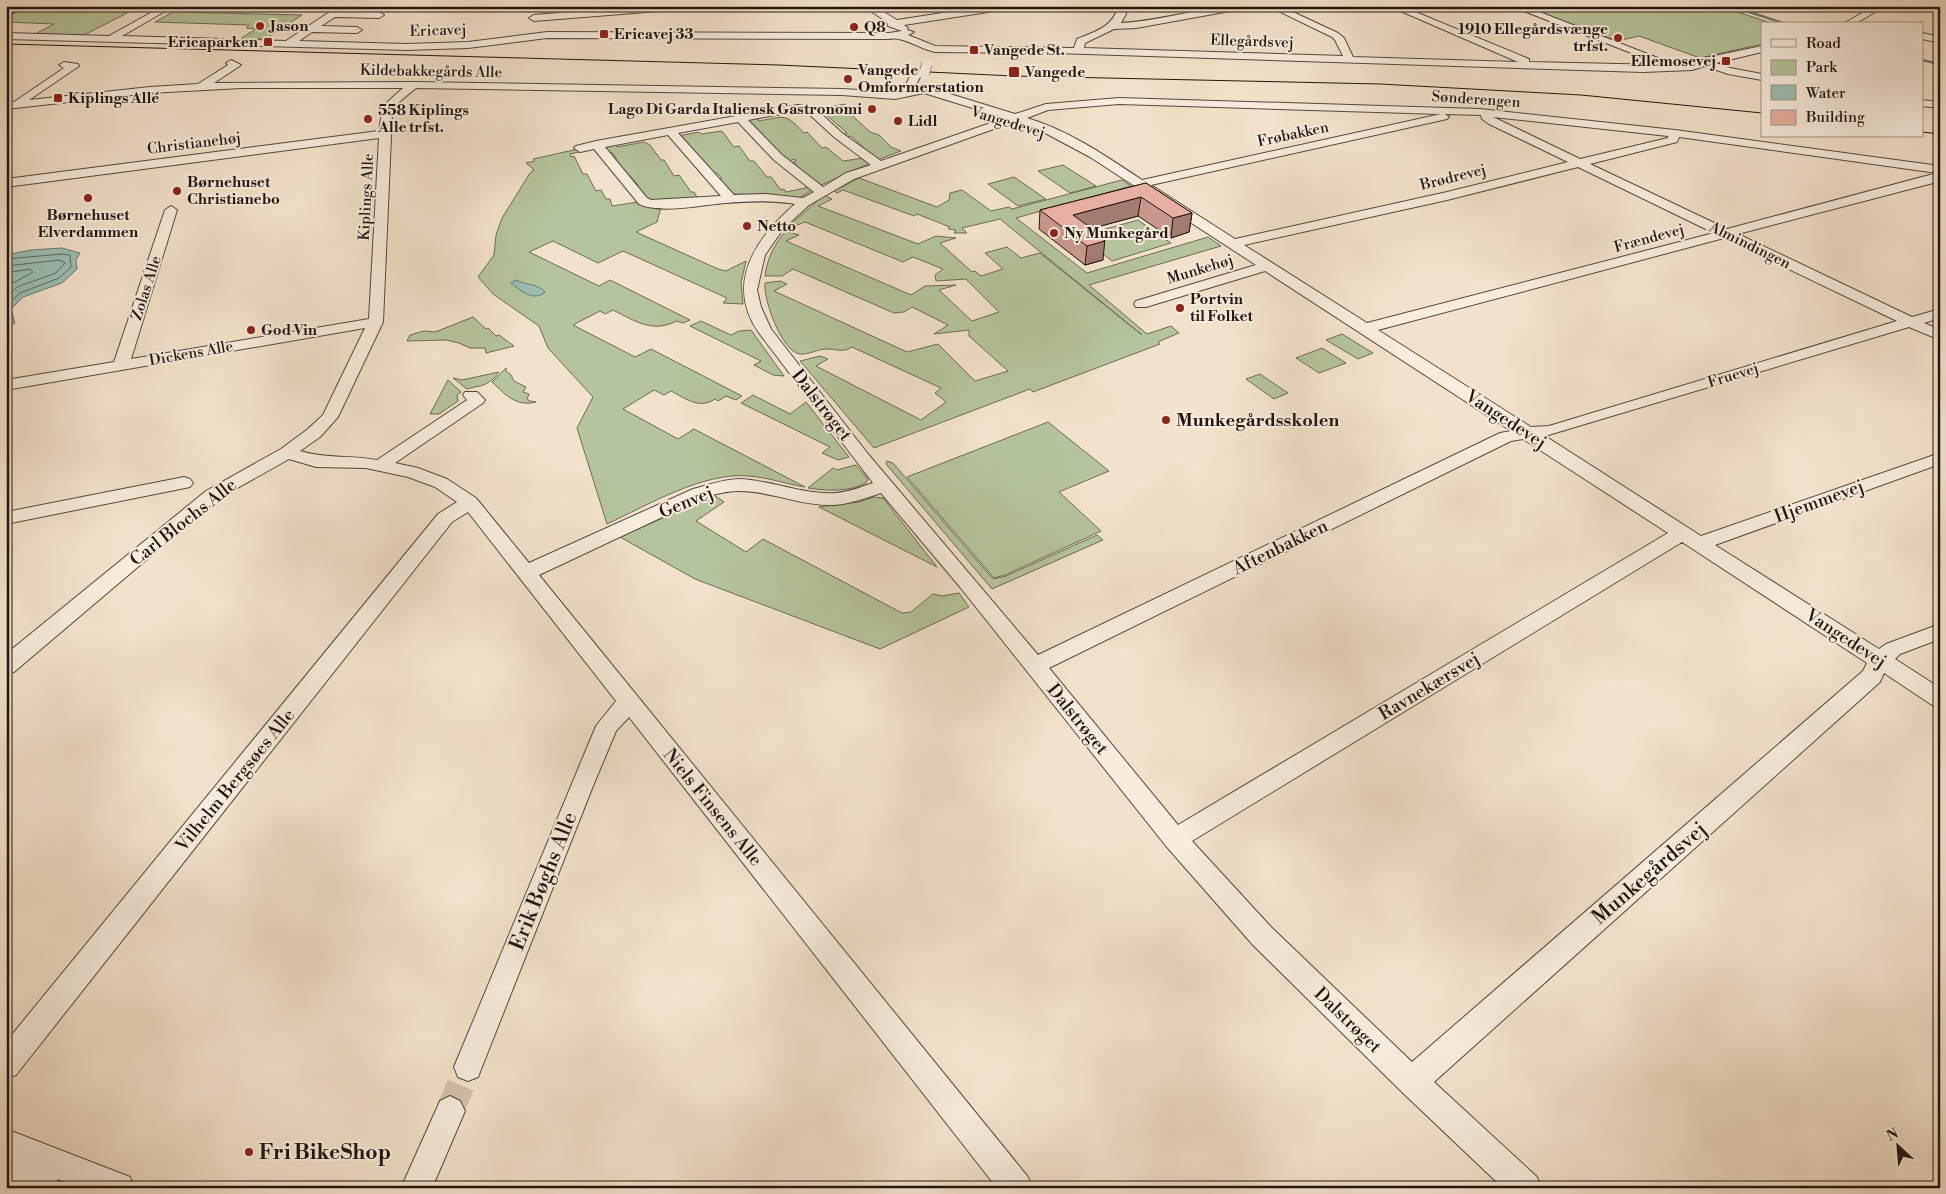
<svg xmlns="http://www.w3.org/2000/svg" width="1946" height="1194" font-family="'Libre Bodoni',serif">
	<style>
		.green { fill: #b5c49c; stroke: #6c6c56 }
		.water { fill: #9bbeb5; stroke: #6b7a73 }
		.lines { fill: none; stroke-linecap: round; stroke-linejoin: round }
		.shore { stroke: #5e6a62; stroke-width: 1 }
		.stream { stroke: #6b7a73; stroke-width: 2.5 }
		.minor-tunnel { stroke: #d4c3af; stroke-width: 28; stroke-dasharray: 28 14; stroke-linecap: butt }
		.minor-casing { stroke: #56483f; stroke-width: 2 }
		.minor { fill: #f7ecdd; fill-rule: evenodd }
		.tram { stroke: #221510; stroke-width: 1 }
		.minor-bridge-casing { stroke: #56483f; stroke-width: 11; stroke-linecap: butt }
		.minor-bridge { stroke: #f7ecdd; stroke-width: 10 }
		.wall { fill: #c7978b; stroke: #221510 }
		.shaded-wall { fill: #a27b71; stroke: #221510 }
		.building { fill: #e7b0a2; stroke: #221510 }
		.poi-dot { fill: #8f2418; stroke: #f7ecdd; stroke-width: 2 }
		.labels { text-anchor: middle; stroke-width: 4; stroke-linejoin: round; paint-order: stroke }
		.far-poi-label { font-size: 15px; font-weight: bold; fill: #221510; stroke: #f7ecdd; text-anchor: start }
		.far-street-label { font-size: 15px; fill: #221510; stroke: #f7ecdd }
		.street-label { font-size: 18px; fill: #221510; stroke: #f7ecdd }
		.poi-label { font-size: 18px; font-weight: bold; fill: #221510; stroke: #f7ecdd; text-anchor: start }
		.near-street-label { font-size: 21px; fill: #221510; stroke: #f7ecdd }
		.near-poi-label { font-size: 21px; font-weight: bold; fill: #221510; stroke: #f7ecdd; text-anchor: start }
	</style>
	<rect width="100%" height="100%" fill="#f3e2cb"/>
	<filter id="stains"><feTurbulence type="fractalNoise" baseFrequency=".004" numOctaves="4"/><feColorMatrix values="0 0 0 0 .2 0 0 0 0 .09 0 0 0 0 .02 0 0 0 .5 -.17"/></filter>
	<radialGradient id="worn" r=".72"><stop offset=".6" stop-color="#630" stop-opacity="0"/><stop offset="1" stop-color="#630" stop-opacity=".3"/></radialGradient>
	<path class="green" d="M 1523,6 L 1720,6 L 1774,24 L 1762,24 L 1762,44 L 1700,58 L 1639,36 L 1617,41 Z
		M 24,9 L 129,12 L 84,35 L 35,34 L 54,24 L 6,22 L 6,17 Z
		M 173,12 L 302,15 L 265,39 L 240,39 L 256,29 L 246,28 L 249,25 L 155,22 Z
		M 845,104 L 847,107 L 844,108 L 870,132 L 879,135 L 891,147 L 901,151 L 877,160 L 851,136 L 846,137 L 842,134 L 847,133 L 824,113 L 819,114 L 815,110 Z
		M 756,117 L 759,121 C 786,116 785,113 804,133 L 807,132 L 822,148 L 826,147 L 843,161 L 864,158 L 870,163 L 819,186 L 794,167 L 797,165 L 793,162 L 796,161 L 795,159 L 788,161 L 747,120 Z
		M 722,131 L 734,147 L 739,146 L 750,161 L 754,161 L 767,177 L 771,177 L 781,190 L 784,189 L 786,192 L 810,187 L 814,189 L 799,198 L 775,195 L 733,194 L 718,179 L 722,178 L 717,173 L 712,174 L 678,136 L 699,132 L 701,134 Z
		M 644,142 L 650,145 L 661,160 L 664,160 L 674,176 L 679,175 L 691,192 L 694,192 L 698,199 L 650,202 L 634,186 L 638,185 L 618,163 L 613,153 L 608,153 L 604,148 L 614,143 L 617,147 Z
		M 578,149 L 579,152 L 570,154 L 571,157 L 574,156 L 583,174 L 587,174 L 596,191 L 601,190 L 606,199 L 610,199 L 612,206 L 638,202 L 661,207 L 657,222 L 636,232 L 718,269 L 726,271 L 746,261 L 741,283 L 743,304 L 723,303 L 727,298 L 623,251 L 598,263 L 553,241 L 529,252 L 599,286 L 610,280 L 690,320 L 683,323 L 677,321 C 652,333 637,322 613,310 L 605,314 L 600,311 L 573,325 L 635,357 L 651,349 L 742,396 L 736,400 L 726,396 L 718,401 L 715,399 C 699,410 685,398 671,391 L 664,395 L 654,390 L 623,409 L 678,439 L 694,429 L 805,487 C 786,484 767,477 748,476 C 703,472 648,505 607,524 L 577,428 L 593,397 L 548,348 L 539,326 L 493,294 L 478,277 L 494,255 L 496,235 L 502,218 L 530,173 L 534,170 L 526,163 L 535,161 L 533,159 Z
		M 1063,165 L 1096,186 L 1070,193 L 1038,171 Z
		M 1014,177 L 1046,199 L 1018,206 L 988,184 Z
		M 859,178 L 937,207 L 949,200 L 950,193 L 962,190 L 991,211 L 1009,207 L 1012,209 L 1122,180 L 1131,186 L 1016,218 L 1087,273 L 1208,237 L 1221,246 L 1089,285 L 1147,334 L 1171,326 L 1179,333 L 1158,342 L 1160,344 L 1033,392 L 1030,389 L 874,448 L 800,361 L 820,356 L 828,359 L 816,366 L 921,420 L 946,402 L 935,393 L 941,388 L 852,347 C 843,353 837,349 826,349 C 818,349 808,355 800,354 C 782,352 763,299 765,283 L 780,281 L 787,284 L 774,291 L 907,352 L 938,344 L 975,381 L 1008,371 L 969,336 L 969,330 L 934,334 L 948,325 L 912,307 L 904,312 L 894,313 L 793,269 L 782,276 L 765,276 C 767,259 774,244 786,231 L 799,235 L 786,241 L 911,295 L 925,286 L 956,285 L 939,290 L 972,321 L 999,312 L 966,279 L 936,281 L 935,275 L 943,269 L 913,257 L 903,262 L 805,222 L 795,226 L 790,225 L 824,195 L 832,199 L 818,206 L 918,244 L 936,236 L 956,238 L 940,243 L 972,272 L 975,271 L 981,276 L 1003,269 L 985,253 L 1007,247 L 1021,258 L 1040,253 L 1142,335 L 1000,219 L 962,228 L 967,233 L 954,233 L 956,230 L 948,229 L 950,227 L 917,214 L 914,216 L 843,190 L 837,193 L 834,191 Z
		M 1138,220 L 1171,243 L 1112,261 L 1080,236 Z
		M 473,317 L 486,329 L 488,328 L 496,336 L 499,335 L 514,346 L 486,353 L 485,348 L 470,348 L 459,343 L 446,340 L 407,341 L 410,335 L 424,331 L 435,332 Z
		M 701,321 L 731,335 L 739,331 L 751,330 L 784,376 L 773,375 L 754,365 L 761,361 L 690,326 Z
		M 1342,334 L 1373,353 L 1358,359 L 1326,340 Z
		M 1322,348 L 1346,363 L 1319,373 L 1296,358 Z
		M 506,368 L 506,371 L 511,375 L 514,381 L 526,387 L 523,392 L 529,394 L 527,399 L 530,401 L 536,402 C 516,407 506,395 492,382 Z
		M 499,372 C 489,386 482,385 467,389 L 453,378 L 462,380 Z
		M 1260,374 L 1288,393 L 1274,399 L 1246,379 Z
		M 448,380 L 461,392 L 457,395 L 458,401 L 439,414 L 430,414 Z
		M 753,395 L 790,414 L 806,402 L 849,457 L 838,460 L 822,453 L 830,447 L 741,403 Z
		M 1048,422 L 1109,471 L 1059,492 L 1101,531 L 1005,575 L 994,578 L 907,477 Z
		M 887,461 L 893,463 L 993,579 L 1006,576 L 1097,535 L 1103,540 L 992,589 L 886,464 Z
		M 856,465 L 868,479 L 866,483 C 848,492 828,491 808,488 L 833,468 L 837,470 Z
		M 714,495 L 724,502 L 696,521 L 746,552 L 763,539 L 902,613 L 911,612 L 933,594 L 942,596 L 959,593 L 969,607 L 880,649 L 695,579 L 620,537 Z
		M 874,497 L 883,498 L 937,567 L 819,507 L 859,502 Z"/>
	<path class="water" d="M 62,248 L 80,253 L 76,260 L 77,269 L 62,283 L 23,297 L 11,309 L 15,323 L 6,331 L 6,255 L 31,250 Z
		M 516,280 C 525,285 539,284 545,292 C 533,302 521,291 511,283 Z"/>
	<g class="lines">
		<path class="shore" d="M 6,259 L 62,254 L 70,255 L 71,267 L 59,278 L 20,293 L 6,307
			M 6,266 L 60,260 L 65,263 L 56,273 L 17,287 L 6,298
			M 6,273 L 30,269 L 33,272 L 6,287"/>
		<path class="stream" d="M 1731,6 L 1786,24
			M 1922,60 L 1940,64"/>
		<path class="minor-tunnel" d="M 450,1111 L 468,1067"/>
		<defs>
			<path id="minor" d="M 14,6 L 26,6 L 6,16 L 6,10 Z
				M 163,6 L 174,6 L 122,36 L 286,41 L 334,9 L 324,6 L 347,6 L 343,11 L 379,12 L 384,15 L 379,18 L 335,17 L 321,26 L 357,27 L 362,30 L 357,33 L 312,32 L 299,41 L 407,44 L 468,42 L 547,32 L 889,33 L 902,31 L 888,26 L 887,22 L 863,6 L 874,6 L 897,20 L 988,6 L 1011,6 L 1007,9 L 904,25 L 908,28 L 907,30 L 914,32 L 908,35 L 935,46 L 1074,48 L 1077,39 C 1094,32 1114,27 1118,6 L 1128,6 L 1126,14 L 1121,23 C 1163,21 1203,6 1245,6 L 1241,9 L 1136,28 L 1114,29 L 1085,43 L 1084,48 L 1343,56 L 1335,40 L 1332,37 L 1268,6 L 1280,6 L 1338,33 L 1344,38 L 1353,57 L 1518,62 L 1389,6 L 1401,6 L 1529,59 L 1529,62 L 1662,65 L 1511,6 L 1524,6 L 1676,65 L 1691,64 L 1705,58 L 1762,46 L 1762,52 L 1716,63 L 1730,68 L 1762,74 L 1762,80 L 1728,74 L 1705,66 L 1692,70 L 1643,72 L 1056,53 L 935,52 C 919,49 904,36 889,39 L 547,38 L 468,48 L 407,50 L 6,39 L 6,33 L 109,36 Z
				M 647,6 L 688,6 L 684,9 L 534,21 L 529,18 L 534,15 Z
				M 1874,6 L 1885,6 L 1855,24 L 1843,24 Z
				M 1922,33 L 1940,37 L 1940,43 L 1922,39 Z
				M 231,60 L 241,65 L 214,83 L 413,82 L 842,89 L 895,92 L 902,92 L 912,73 L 916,72 L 921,75 L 914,89 L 924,86 L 1015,114 L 1046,104 L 1119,98 L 1480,109 L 1675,130 L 1940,166 L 1940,181 L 1937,182 L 1738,234 L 1912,317 L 1940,309 L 1940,318 L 1924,323 L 1940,330 L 1940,340 L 1909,327 L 1545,436 L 1701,536 L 1940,453 L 1940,464 L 1715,545 L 1879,649 L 1886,644 L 1940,624 L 1940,639 L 1900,654 L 1895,659 L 1940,688 L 1940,707 L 1932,705 L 1884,673 L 1880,682 L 1434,1082 L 1537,1177 L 1541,1188 L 1503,1188 L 1402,1092 L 1253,945 L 1166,846 L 960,587 L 881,493 C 866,498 850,504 833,505 C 801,506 771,491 739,491 C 727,491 716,494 705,497 L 539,575 L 1028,1177 L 1032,1188 L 997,1188 L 629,717 L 616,731 L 593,786 L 478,1077 L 468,1081 L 458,1077 L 454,1067 L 596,726 L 616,701 L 468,512 L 452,522 L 16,1075 L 6,1079 L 6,1042 L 438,514 L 457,502 L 435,487 L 408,477 L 366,468 L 316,467 L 289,459 L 218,499 L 14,672 L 6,674 L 6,654 L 206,491 L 281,449 L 308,429 L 323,415 L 365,328 L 6,390 L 6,380 L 114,362 L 165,210 L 171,206 L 177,210 L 131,359 L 369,319 L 379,138 L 6,187 L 6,179 L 379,131 L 383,106 L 403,88 L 241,88 L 150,93 L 6,109 L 6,103 L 14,102 L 64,68 L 59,65 L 64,62 L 78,64 L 79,66 L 29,100 L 150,87 L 198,84 L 228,65 L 226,63 ZM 416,88 L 842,95 L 895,99 L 924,93 L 1005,118 L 881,161 L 842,133 L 815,108 L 798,105 L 596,141 L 576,146 L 574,148 L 580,152 L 594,149 L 639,204 C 660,214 702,205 726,203 C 749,201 772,200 795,204 C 756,238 724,283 759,333 L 873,483 C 861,487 849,492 836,493 C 804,495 773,481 741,479 C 725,479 708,485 693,489 L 529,563 L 476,498 L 447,479 L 418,468 L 395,463 L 483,403 L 485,400 L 477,392 L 465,392 L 463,395 L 467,400 L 377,460 C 351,455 326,459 300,451 L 320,437 L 338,417 L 383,322 L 392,114 L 393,107 ZM 1119,104 L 1441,114 L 1142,180 C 1106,156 1068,130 1027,118 L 1048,110 ZM 798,111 L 808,113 L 834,137 L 871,165 L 846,173 L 823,187 L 782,155 L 748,120 ZM 1445,114 L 1481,115 L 1482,119 L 1489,124 L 1568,162 L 1447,192 L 1235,239 L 1151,185 L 1447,119 L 1449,117 ZM 1493,117 L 1668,136 L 1668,138 L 1580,159 ZM 1016,121 L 1032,126 L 1090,157 L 1256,265 L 1136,301 L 1134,304 L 1136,307 L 1146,307 L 1265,271 L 1511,431 L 1500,433 L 1038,655 L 868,454 L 771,329 L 761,307 L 757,290 L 765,255 L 783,229 L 809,205 L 854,179 ZM 738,122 L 774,160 L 814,192 L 803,198 L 766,194 L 734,195 L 678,133 ZM 668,135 L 721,196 L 651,200 L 647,198 L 605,147 ZM 1679,137 L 1937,173 L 1727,229 L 1590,164 L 1677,142 ZM 1578,167 L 1714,233 L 1367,323 L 1244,245 L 1447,200 ZM 1724,238 L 1897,321 L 1549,426 L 1531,427 L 1378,330 ZM 1523,439 L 1668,533 L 1178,825 L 1049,668 L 1511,441 ZM 1682,542 L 1867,663 L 1863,671 L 1412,1062 L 1271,927 L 1192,841 Z
				M 1922,100 L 1940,102 L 1940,108 L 1922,106 Z
				M 184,477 L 190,479 L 193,483 L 190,487 L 6,524 L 6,512 Z
				M 450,1096 L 460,1101 L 465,1111 L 432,1188 L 401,1188 L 440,1101 Z
				M 6,1129 L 130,1177 L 134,1188 L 79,1188 L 57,1179 L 60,1188 L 6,1188 Z"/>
		</defs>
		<use href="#minor" class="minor-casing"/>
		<use href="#minor" class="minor"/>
		<path class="tram" d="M 6,44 L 779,65 L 1014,76 L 1380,84 L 1581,95 L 1762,113
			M 1922,132 L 1940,134"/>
		<defs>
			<path id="minor-bridge" d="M 924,74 L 927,64"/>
		</defs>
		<use href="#minor-bridge" class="minor-bridge-casing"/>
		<use href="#minor-bridge" class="minor-bridge"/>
	</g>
	<path class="wall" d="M 1146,183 L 1192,213 L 1189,232 L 1171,238 L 1138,216 L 1092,228 L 1103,260 L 1085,265 L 1039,229 L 1040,210 Z"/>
	<path class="shaded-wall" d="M 1141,197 L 1138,216 L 1072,234 L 1073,215 Z
		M 1192,213 L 1189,232 L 1171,238 L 1173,218 Z
		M 1105,238 L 1103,260 L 1085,265 L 1087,246 Z"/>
	<path class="building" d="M 1146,183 L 1192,213 L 1173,218 L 1141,197 L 1073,215 L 1105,238 L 1102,239 L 1105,241 L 1087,246 L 1040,210 Z"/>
	<g class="poi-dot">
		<circle cx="260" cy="26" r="5"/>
		<circle cx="854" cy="27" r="5"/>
		<rect x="599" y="29" width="10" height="10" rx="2.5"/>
		<circle cx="1618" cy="38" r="5"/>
		<rect x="263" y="37" width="10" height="10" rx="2.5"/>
		<rect x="969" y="45" width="10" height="10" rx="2.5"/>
		<rect x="1721" y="56" width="10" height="10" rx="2.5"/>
		<rect x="1008" y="66" width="12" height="12" rx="2.5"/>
		<circle cx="848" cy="79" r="5"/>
		<rect x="53" y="93" width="10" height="10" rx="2.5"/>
		<circle cx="872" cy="109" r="5"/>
		<circle cx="368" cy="119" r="5"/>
		<circle cx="898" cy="121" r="5"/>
		<circle cx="177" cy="191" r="5"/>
		<circle cx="88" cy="198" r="5"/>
		<circle cx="747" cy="226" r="5"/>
		<circle cx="1054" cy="233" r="5"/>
		<circle cx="1180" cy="308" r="5"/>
		<circle cx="251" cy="330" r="5"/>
		<circle cx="1166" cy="420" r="5"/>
		<circle cx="249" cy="1152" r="5"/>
	</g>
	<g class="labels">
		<g class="far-poi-label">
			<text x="270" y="31">Jason</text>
			<text x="864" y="32">Q8</text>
			<text x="1608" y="34" text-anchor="end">1910 Ellegårdsvænge<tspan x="1608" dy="17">trfst.</tspan></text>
			<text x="614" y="39">Ericavej 33</text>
			<text x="258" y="47" text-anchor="end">Ericaparken</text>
			<text x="984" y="55">Vangede St.</text>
			<text x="1716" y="66" text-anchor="end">Ellemosevej</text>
			<text x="858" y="75">Vangede<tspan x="858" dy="17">Omformerstation</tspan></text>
			<text x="1025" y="77">Vangede</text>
			<text x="68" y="103">Kiplings Allé</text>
			<text x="862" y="114" text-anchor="end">Lago Di Garda Italiensk Gastronomi</text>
			<text x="378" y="115">558 Kiplings<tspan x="378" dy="17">Alle trfst.</tspan></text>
			<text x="908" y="126">Lidl</text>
			<text x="187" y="187">Børnehuset<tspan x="187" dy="17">Christianebo</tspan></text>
			<text x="88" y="220" text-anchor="middle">Børnehuset<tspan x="88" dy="17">Elverdammen</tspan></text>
			<text x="757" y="231">Netto</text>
			<text x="1064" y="238">Ny Munkegård</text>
			<text x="1190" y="304">Portvin<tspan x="1190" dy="17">til Folket</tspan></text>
			<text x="261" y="335">God Vin</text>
		</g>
		<g class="far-street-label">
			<text transform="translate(438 30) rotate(-2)" y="5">Ericavej</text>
			<text transform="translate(1252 41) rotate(2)" y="5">Ellegårdsvej</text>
			<text transform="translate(431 71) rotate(1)" y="5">Kildebakkegårds Alle</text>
			<text transform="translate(1476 99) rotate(4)" y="5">Sønderengen</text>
			<text transform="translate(1008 122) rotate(17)" y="5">Vangedevej</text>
			<text transform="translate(1293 134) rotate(-12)" y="5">Frøbakken</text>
			<text transform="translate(194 143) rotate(-7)" y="5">Christianehøj</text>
			<text transform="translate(1453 177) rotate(-14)" y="5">Brødrevej</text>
			<text transform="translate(366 197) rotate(-87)" y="5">Kiplings Alle</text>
			<text transform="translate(1649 238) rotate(-15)" y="5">Frændevej</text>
			<text transform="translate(1750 245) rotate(26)" y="5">Almindingen</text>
			<text transform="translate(1200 269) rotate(-17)" y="5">Munkehøj</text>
			<text transform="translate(146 288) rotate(-72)" y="5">Zolas Alle</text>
			<text transform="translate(191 353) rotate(-10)" y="5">Dickens Alle</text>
			<text transform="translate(1733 375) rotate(-17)" y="5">Fruevej</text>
		</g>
		<g class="street-label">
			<text transform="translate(822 405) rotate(52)" y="6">Dalstrøget</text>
			<text transform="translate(1506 419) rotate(33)" y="6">Vangedevej</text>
			<text transform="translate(1819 501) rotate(-20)" y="6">Hjemmevej</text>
			<text transform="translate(686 502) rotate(-22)" y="6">Genvej</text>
			<text transform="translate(183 522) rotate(-38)" y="6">Carl Blochs Alle</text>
			<text transform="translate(1280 547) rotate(-26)" y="6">Aftenbakken</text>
			<text transform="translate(1846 638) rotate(33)" y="6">Vangedevej</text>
			<text transform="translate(1429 686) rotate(-31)" y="6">Ravnekærsvej</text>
			<text transform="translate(1078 719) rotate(51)" y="6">Dalstrøget</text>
			<text transform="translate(235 780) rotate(-51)" y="6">Vilhelm Bergsøes Alle</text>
			<text transform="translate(713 807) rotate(51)" y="6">Niels Finsens Alle</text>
			<text transform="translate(1348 1020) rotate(44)" y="6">Dalstrøget</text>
		</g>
		<g class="poi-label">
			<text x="1176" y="426">Munkegårdsskolen</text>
		</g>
		<g class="near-street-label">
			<text transform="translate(1649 873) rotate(-41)" y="7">Munkegårdsvej</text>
			<text transform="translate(543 881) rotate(-68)" y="7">Erik Bøghs Alle</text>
		</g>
		<g class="near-poi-label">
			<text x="259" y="1159">Fri BikeShop</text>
		</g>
	</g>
	<rect width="1946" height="1194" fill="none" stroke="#f3e2cb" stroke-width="25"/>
	<rect x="8" y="8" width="1931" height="1179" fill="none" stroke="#221510" stroke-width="2.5"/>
	<rect x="12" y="12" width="1921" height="1169" fill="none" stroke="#221510"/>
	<rect x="1761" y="22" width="162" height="115" fill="#f7ecdd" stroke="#a2968b"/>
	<rect x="1771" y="39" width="25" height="8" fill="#f7ecdd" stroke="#a2968b"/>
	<text x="1806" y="48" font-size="15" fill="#221510">Road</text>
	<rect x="1771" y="60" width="25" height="15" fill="#b5c49c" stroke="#a2968b"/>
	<text x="1806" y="72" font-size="15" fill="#221510">Park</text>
	<rect x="1771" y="85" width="25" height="15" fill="#9bbeb5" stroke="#a2968b"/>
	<text x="1806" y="98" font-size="15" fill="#221510">Water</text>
	<rect x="1771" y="110" width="25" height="15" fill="#e7b0a2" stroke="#a2968b"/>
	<text x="1806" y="122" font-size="15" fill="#221510">Building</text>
	<g transform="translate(1898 1146) rotate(334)" stroke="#f7ecdd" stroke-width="4" paint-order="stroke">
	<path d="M0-4L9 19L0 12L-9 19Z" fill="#221510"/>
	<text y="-8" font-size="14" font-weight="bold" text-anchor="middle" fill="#221510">N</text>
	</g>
	<rect width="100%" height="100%" filter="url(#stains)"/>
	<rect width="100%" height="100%" fill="url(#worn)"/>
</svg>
